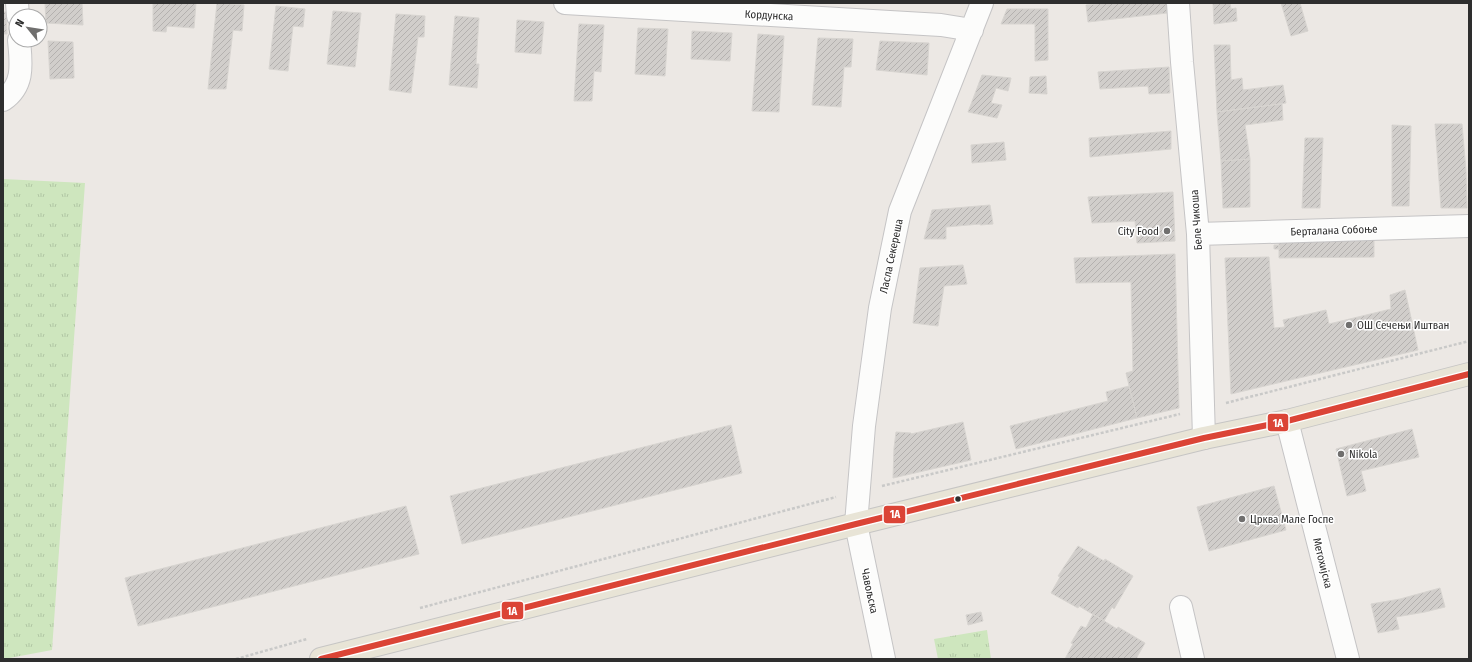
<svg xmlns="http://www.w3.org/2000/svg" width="1472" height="662" font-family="'Fira Sans Condensed',sans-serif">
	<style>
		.grass { fill: url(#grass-tufts) }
		.building { fill: url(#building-hatch); stroke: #d7d4d0 }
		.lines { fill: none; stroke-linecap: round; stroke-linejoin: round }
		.minor-casing { stroke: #c5c4c5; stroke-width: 24 }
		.major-casing { stroke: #c6c5c4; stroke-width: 24 }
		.path { stroke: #c9c9c8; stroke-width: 2.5; stroke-dasharray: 3 2; stroke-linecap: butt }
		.minor { stroke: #fcfcfb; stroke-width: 22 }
		.major { stroke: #e8e4d6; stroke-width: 22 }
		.bus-1-casing { stroke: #fff; stroke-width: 9 }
		.bus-1 { stroke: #db4436; stroke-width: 6 }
		.poi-dot { fill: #706f6e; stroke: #fff; stroke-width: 1.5 }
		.bus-dot { fill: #2e2e2e; stroke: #fff; stroke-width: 1.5 }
		.labels { text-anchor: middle; stroke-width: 3; stroke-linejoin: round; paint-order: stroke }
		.street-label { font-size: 11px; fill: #2e2e2e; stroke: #fff }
		.poi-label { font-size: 11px; fill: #2e2e2e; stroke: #fff; text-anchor: start }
		.line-badge { stroke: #fff; stroke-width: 1.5 }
		.badge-label { font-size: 11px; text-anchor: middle; font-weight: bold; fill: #fff }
	</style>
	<defs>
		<pattern id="grass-tufts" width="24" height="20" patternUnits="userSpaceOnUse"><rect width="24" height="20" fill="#cee6be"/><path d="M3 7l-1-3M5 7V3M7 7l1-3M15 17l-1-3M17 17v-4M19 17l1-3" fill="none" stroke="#b1c6a4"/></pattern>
		<pattern id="building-hatch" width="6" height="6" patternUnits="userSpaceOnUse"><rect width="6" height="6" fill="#d1cecb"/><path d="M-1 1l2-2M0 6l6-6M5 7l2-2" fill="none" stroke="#b4b1af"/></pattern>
	</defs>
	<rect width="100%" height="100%" fill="#ece8e4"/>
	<path class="grass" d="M 3,179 L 85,183 L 52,650 L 4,659 L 3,659 Z
		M 987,630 L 991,659 L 938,659 L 934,639 Z"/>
	<path class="building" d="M 45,3 L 82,3 L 83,25 L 46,23 Z
		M 153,3 L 196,3 L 194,28 L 167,26 L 166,32 L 153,31 Z
		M 217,3 L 244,5 L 242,31 L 233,30 L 226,89 L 208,89 Z
		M 1104,3 L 1166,3 L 1167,13 L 1088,22 L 1086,5 Z
		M 1213,3 L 1230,3 L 1231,9 L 1236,8 L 1237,21 L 1214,24 Z
		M 1281,3 L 1300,3 L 1308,31 L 1291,36 Z
		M 276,6 L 305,9 L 303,27 L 293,26 L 288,71 L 269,69 Z
		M 1007,9 L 1048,9 L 1048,60 L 1035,61 L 1035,24 L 1001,24 Z
		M 333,11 L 361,13 L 355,67 L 327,64 Z
		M 3,12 L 6,12 L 7,34 L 3,34 Z
		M 396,14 L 425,16 L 424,37 L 418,37 L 411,93 L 389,90 Z
		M 455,16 L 479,18 L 476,64 L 479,64 L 477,88 L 449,85 Z
		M 517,20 L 544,22 L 541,54 L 515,52 Z
		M 579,24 L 604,25 L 601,72 L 594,71 L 592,101 L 574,101 Z
		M 638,28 L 668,29 L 665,76 L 635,74 Z
		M 692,31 L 732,33 L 730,61 L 691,59 Z
		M 758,34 L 784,36 L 779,112 L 752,111 Z
		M 818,38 L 853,39 L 851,67 L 844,67 L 841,107 L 812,105 Z
		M 48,41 L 73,42 L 74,78 L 50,79 Z
		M 880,41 L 929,43 L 927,75 L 876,70 Z
		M 1214,45 L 1230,45 L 1231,80 L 1242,78 L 1243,90 L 1283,85 L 1286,103 L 1217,112 Z
		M 1169,67 L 1170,93 L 1149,94 L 1148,86 L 1100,89 L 1098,72 Z
		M 982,75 L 1011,78 L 1008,91 L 996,88 L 991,103 L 1002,105 L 997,118 L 968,112 Z
		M 1046,76 L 1047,94 L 1029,93 L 1030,77 Z
		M 1282,104 L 1283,120 L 1245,125 L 1250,159 L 1221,161 L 1217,112 Z
		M 1435,124 L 1462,124 L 1466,171 L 1467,208 L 1441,208 Z
		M 1392,125 L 1411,126 L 1409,206 L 1392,206 Z
		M 1171,131 L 1171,149 L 1090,157 L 1089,138 Z
		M 1305,138 L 1323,138 L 1320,208 L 1302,208 Z
		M 1004,142 L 1006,160 L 972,163 L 971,145 Z
		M 1250,159 L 1250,207 L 1223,208 L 1221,161 Z
		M 1173,192 L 1175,241 L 1137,243 L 1135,221 L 1092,223 L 1088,197 Z
		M 990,205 L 993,224 L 980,225 L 980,224 L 946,227 L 946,239 L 924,239 L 932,210 Z
		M 1374,240 L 1374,257 L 1279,258 L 1279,241 Z
		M 1274,245 L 1279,245 L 1279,249 L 1274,249 Z
		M 1175,254 L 1179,408 L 1137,418 L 1126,373 L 1133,371 L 1131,282 L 1076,283 L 1074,258 Z
		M 1269,257 L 1274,328 L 1285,327 L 1283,320 L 1326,310 L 1329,324 L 1391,309 L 1390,295 L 1405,290 L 1418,350 L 1231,394 L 1225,258 Z
		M 963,265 L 967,284 L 944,286 L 938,326 L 913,323 L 920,268 Z
		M 1129,386 L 1137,418 L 1016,449 L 1010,426 L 1108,401 L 1106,392 Z
		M 963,422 L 971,460 L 893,478 L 894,448 L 896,432 L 911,433 L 911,434 Z
		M 731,425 L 742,473 L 462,544 L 450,496 Z
		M 1412,429 L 1419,457 L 1361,471 L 1366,491 L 1347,496 L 1336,449 Z
		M 1274,486 L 1286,530 L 1209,551 L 1197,507 Z
		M 406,506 L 419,554 L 138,626 L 125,578 Z
		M 1078,546 L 1104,561 L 1105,559 L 1133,576 L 1114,609 L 1112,607 L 1104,621 L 1079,606 L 1078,608 L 1051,593 L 1060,577 L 1058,576 Z
		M 1440,588 L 1445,607 L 1425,612 L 1396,617 L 1399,629 L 1378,633 L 1371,604 L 1400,599 Z
		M 981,612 L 983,621 L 968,625 L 966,615 Z
		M 1093,614 L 1117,629 L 1118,627 L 1145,643 L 1137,657 L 1137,659 L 1065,659 L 1073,644 L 1071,643 L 1081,626 L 1086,628 Z"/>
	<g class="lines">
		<defs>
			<path id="minor" d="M 17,3 L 18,16
				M 565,3 L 941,25 L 972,30
				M 1178,3 L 1182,62 L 1198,234 L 1204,438
				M 3,100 C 25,85 21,63 19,40
				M 1198,234 L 1469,226
				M 1287,421 L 1348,659
				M 1181,607 L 1193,659
				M 884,659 L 856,524 L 864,426 L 880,308 L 900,211 L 982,3"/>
			<path id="major" d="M 321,659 L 856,524 L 1204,438 L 1287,421 L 1469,374"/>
		</defs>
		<use href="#minor" class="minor-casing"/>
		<use href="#major" class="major-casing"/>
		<path class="path" d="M 1226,403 L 1469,341
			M 882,486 L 1180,414
			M 420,608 L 836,497
			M 236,659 L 307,639"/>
		<use href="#minor" class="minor"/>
		<use href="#major" class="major"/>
		<defs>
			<path id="bus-1" d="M 321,659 L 856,524 L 1204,438 L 1287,421 L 1469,374"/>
		</defs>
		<use href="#bus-1" class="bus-1-casing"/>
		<use href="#bus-1" class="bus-1"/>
	</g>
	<g class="poi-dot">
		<circle cx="1167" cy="231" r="4"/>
		<circle cx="1349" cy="325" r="4"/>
		<circle cx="1341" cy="454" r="4"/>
		<circle cx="1242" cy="519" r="4"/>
	</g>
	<circle class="bus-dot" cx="958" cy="499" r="3.5"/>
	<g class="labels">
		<g class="street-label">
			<text transform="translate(769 15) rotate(3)" y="4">Кордунска</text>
			<text transform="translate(1196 220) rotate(-94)" y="4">Беле Чикоша</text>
			<text transform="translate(1334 230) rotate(-2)" y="4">Берталана Собоње</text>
			<text transform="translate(891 256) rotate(-78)" y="4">Ласла Секереша</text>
			<text transform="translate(1323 563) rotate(76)" y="4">Метохијска</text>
			<text transform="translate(870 591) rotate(78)" y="4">Чавољска</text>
		</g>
		<g class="poi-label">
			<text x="1159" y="235" text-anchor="end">City Food</text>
			<text x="1357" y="329">ОШ Сечењи Иштван</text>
			<text x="1349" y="458">Nikola</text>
			<text x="1250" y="523">Црква Мале Госпе</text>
		</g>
	</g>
	<g class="line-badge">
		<rect x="1267" y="413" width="22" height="19" rx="4" fill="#db4436"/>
		<rect x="883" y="505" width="23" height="19" rx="4" fill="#db4436"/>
		<rect x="501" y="601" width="23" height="19" rx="4" fill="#db4436"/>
	</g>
	<g class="badge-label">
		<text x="1278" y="427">1A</text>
		<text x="895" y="518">1A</text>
		<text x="512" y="615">1A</text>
	</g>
	<rect width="1472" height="662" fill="none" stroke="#2e2e2e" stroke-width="8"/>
	<g transform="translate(28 28) rotate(300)"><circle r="19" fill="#ffffff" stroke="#ababab"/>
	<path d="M0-3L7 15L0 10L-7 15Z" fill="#706f6e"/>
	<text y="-6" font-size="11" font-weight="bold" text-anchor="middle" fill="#2e2e2e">N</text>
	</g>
</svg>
